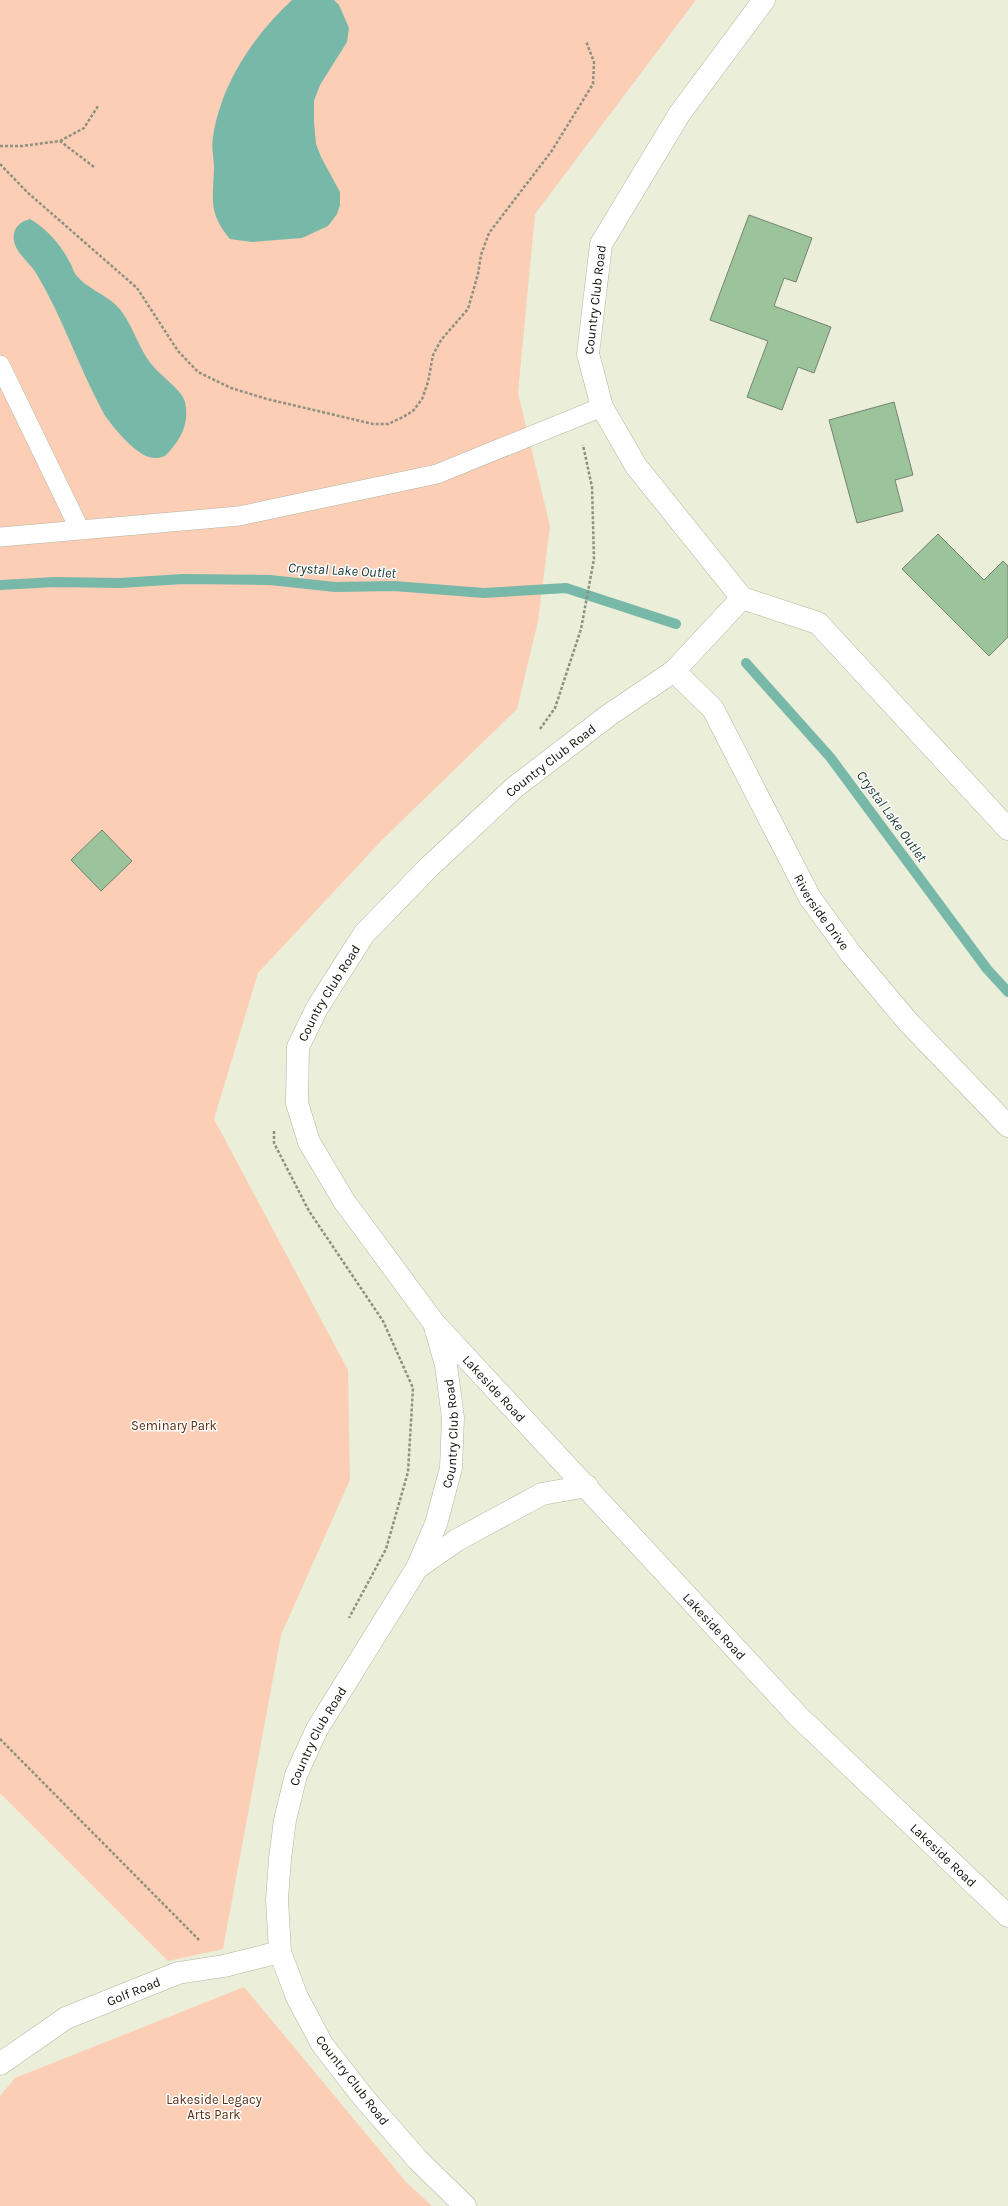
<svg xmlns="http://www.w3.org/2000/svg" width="1008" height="2206" font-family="Karla,sans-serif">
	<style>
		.green { fill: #fdceb6 }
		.water { fill: #77b8a8 }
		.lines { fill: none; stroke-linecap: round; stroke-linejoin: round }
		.stream { stroke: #77b8a8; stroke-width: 10 }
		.building { fill: #9cc49b; stroke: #748274 }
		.service-casing { stroke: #b3b5a1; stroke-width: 20 }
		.minor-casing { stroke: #b3b5a1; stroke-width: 23 }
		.path { stroke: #8e9081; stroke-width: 2.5; stroke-dasharray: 3 2; stroke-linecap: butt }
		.service { stroke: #fff; stroke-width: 19 }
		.minor { stroke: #fff; stroke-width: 22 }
		.labels { text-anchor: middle; stroke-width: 3; stroke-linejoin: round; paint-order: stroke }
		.street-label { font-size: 13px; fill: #10110a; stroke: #fff }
		.park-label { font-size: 13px; fill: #5b2a0d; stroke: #fff }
		.water-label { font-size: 14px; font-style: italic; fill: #17372f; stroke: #fff }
	</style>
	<rect width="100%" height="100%" fill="#ebeed9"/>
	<path class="green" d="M 0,0 L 696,0 L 535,214 L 518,393 L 550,526 L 538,621 L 517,709 L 381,841 L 258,973 L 214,1119 L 348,1370 L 350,1480 L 281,1635 L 223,1949 L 168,1961 L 0,1793 Z
		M 244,1987 L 407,2183 L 432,2206 L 0,2206 L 0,2096 L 15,2078 Z"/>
	<path class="water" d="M 292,0 L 334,0 L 339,5 L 349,28 L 347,42 L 320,85 L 314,101 L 314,122 L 316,144 L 321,157 L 340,192 L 340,205 L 337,214 L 328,226 L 302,238 L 252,242 L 230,239 C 208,213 213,199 214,168 C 214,157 211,148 213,137 C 221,84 253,36 292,0 Z
		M 30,219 C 46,228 61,245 69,261 C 72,265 73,271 76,275 C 86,288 105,294 117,306 C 133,323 138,349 153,366 C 161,376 183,391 185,402 C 190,424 180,441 165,456 C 160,458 154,459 149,457 C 134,453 112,426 104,414 C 79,368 63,318 36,273 C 30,263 16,253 14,241 C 12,229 19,222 30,219 Z"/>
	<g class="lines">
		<path class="stream" d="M 0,585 L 55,582 L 120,583 L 183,579 L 270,580 L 335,587 L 394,586 L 484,593 L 566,588 L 676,624
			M 746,663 L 830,757 L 987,969 L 1008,992"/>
	</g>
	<path class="building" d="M 749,215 L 812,238 L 796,282 L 784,278 L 774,306 L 831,327 L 814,373 L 798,367 L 782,410 L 747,397 L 768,341 L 710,320 Z
		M 894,402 L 913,475 L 895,480 L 903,511 L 857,523 L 829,420 Z
		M 938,534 L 984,580 L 1003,561 L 1008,566 L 1008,637 L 989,656 L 902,569 Z
		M 102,830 L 132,861 L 101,891 L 71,860 Z"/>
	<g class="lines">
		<defs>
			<path id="service" d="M 0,365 L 80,530
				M 0,537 L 239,516 L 437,474 L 602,407"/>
			<g id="minor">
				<path id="s1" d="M 742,598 L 636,466 L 602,407 L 588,354 L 601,244 L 680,113 L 764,0"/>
				<path d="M 742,598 L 818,623 L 1008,829"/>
				<path id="s2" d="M 674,671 L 713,709 L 810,898 L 851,954 L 909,1023 L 1008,1126"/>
				<path id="s3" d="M 436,1325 L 799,1717 L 1008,1916"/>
				<path d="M 417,1568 L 457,1540 L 542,1494 L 587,1486"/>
				<path id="s4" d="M 0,2064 L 66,2018 L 178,1973 L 224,1966 L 280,1952"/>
				<path id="s5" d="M 465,2206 L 418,2160 L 363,2097 L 322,2044 L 297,1997 L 280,1952 L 277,1899 L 280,1859 L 285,1820 L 296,1775 L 317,1729 L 417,1568 L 436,1524 L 451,1468 L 453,1418 L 446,1365 L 434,1323 L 344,1201 L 309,1142 L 297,1103 L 298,1047 L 317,1008 L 364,934 L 429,867 L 515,787 L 609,715 L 674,671 L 742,598"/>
			</g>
		</defs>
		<use href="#service" class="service-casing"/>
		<use href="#minor" class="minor-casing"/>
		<path class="path" d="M 60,141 L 84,128 L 98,106
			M 0,146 L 22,146 L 60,141 L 94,167
			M 0,164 L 27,192 L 137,288 L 178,351 L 198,372 L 231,388 L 267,399 L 373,424 L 388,424 L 403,417 L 413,411 L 422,399 L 428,382 L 433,355 L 441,340 L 468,309 L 478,274 L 481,255 L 489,233 L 551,152 L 593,84 L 594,62 L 586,41
			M 540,729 L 555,708 L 581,629 L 594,559 L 592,487 L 583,445
			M 274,1131 L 274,1143 L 309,1211 L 383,1321 L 413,1388 L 408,1472 L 386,1549 L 349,1618
			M 0,1739 L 199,1940"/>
		<use href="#service" class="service"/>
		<use href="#minor" class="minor"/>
	</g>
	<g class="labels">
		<g class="street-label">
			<text dy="5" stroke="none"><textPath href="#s1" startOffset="347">Country Club Road</textPath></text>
			<text dy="5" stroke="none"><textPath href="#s5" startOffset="1693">Country Club Road</textPath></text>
			<text dy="5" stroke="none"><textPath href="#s2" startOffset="285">Riverside Drive</textPath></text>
			<text dy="5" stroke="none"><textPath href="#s5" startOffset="1369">Country Club Road</textPath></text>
			<text dy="5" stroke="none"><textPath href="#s3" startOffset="86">Lakeside Road</textPath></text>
			<text dy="5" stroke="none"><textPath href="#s5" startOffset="877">Country Club Road</textPath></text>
			<text dy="5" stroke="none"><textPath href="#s3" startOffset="410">Lakeside Road</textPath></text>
			<text dy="5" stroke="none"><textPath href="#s5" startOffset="541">Country Club Road</textPath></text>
			<text dy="5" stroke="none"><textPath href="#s3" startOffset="734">Lakeside Road</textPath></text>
			<text dy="5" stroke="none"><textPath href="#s4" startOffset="153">Golf Road</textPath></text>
			<text transform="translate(353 2080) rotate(52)" y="5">Country Club Road</text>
		</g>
		<g class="park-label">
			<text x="174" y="1430">Seminary Park</text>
			<text x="214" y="2104">Lakeside Legacy<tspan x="214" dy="15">Arts Park</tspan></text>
		</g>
		<g class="water-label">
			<text transform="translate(342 570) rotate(3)" y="5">Crystal Lake Outlet</text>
			<text transform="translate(892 816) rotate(54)" y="5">Crystal Lake Outlet</text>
		</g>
	</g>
</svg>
